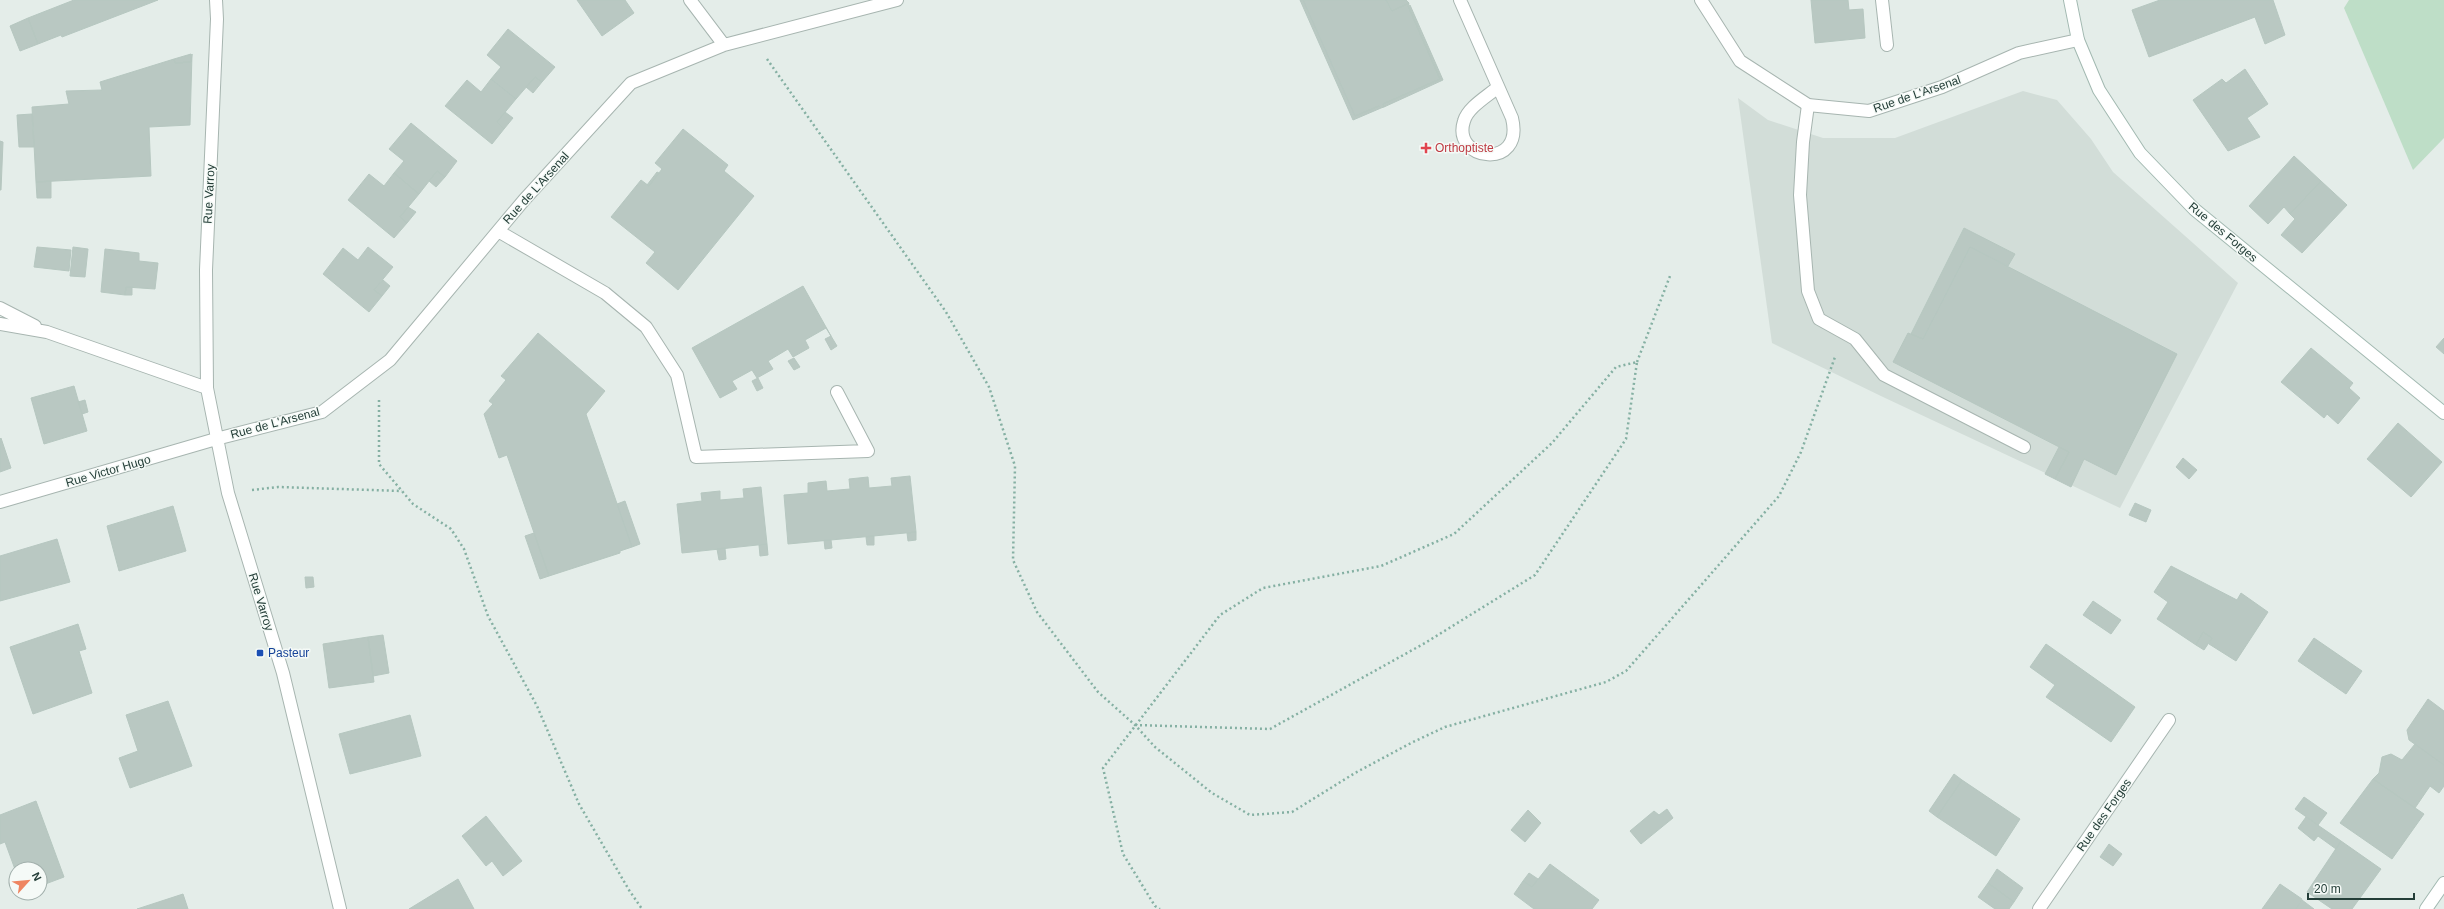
<svg xmlns="http://www.w3.org/2000/svg" width="2444" height="909" font-family="Helvetica,sans-serif">
	<style>
		.built { fill: #d2ddd8 }
		.green { fill: #bedec7 }
		.building { fill: #b9c8c2; stroke: #b6c7c0 }
		.lines { fill: none; stroke-linecap: round; stroke-linejoin: round }
		.service-casing { stroke: #a7b5b0; stroke-width: 14 }
		.minor-casing { stroke: #a7b5b0; stroke-width: 14 }
		.secondary-casing { stroke: #a2b9b1; stroke-width: 14 }
		.path { stroke: #85b0a3; stroke-width: 2.5; stroke-dasharray: 2 3; stroke-linecap: butt }
		.service { stroke: #fff; stroke-width: 12 }
		.minor { stroke: #fff; stroke-width: 12 }
		.secondary { stroke: #fff; stroke-width: 12 }
		.health-dot { fill: #e0444e; stroke: #f5faf7; stroke-width: 1.5 }
		.transit-dot { fill: #1a4fb4; stroke: #f5faf7; stroke-width: 1.5 }
		.labels { text-anchor: middle; stroke-width: 3; stroke-linejoin: round; paint-order: stroke }
		.street-label { font-size: 12px; fill: #243e38; stroke: #f5faf7 }
		.health-label { font-size: 12px; fill: #be3a42; stroke: #f5faf7; text-anchor: start }
		.transit-label { font-size: 12px; fill: #164399; stroke: #f5faf7; text-anchor: start }
	</style>
	<rect width="100%" height="100%" fill="#e4ede9"/>
	<path class="built" d="M 2023,91 L 2057,100 L 2091,139 L 2113,172 L 2238,283 L 2120,508 L 1883,397 L 1772,343 L 1738,98 L 1768,120 L 1823,138 L 1895,138 Z"/>
	<path class="green" d="M 2349,0 L 2444,0 L 2444,138 L 2413,170 L 2344,8 Z"/>
	<path class="building" d="M 74,0 L 158,0 L 62,37 L 61,35 L 38,44 L 28,18 Z
		M 577,0 L 625,0 L 634,13 L 602,36 Z
		M 1300,0 L 1303,0 L 1355,116 L 1379,106 L 1381,108 L 1353,120 Z
		M 1303,0 L 1386,0 L 1392,11 L 1409,3 L 1408,6 L 1440,79 L 1383,104 L 1384,107 L 1381,108 L 1379,106 L 1355,116 Z
		M 1386,0 L 1406,0 L 1409,3 L 1392,11 Z
		M 1811,0 L 1848,0 L 1849,10 L 1863,9 L 1865,38 L 1815,43 Z
		M 2160,0 L 2273,0 L 2285,35 L 2265,44 L 2255,17 L 2149,57 L 2132,10 Z
		M 1410,5 L 1443,80 L 1384,107 L 1383,104 L 1440,79 L 1408,6 Z
		M 28,18 L 38,44 L 20,51 L 10,26 Z
		M 508,29 L 555,67 L 542,82 L 535,77 L 516,99 L 491,79 L 501,67 L 487,55 Z
		M 191,54 L 191,62 L 175,63 L 174,59 Z
		M 192,54 L 190,125 L 149,127 L 151,176 L 36,182 L 32,107 L 69,104 L 66,91 L 102,90 L 100,82 L 174,59 L 175,63 L 191,62 Z
		M 2245,69 L 2268,104 L 2247,118 L 2260,137 L 2228,151 L 2193,100 L 2222,79 L 2226,83 Z
		M 535,77 L 542,82 L 533,93 L 526,87 Z
		M 491,79 L 516,99 L 497,122 L 504,129 L 492,144 L 445,106 L 467,80 L 481,92 Z
		M 505,112 L 513,118 L 504,129 L 497,122 Z
		M 32,114 L 34,147 L 19,147 L 17,115 Z
		M 411,123 L 457,161 L 445,177 L 437,171 L 419,194 L 394,173 L 404,161 L 389,149 Z
		M 683,129 L 728,165 L 724,171 L 754,196 L 678,290 L 646,263 L 655,252 L 611,217 L 641,180 L 649,186 L 662,169 L 655,163 Z
		M 0,141 L 3,142 L 1,190 L 0,190 Z
		M 2294,156 L 2321,181 L 2290,214 L 2284,207 L 2268,224 L 2249,206 Z
		M 437,171 L 445,177 L 436,187 L 429,181 Z
		M 657,172 L 659,173 L 649,186 L 647,185 Z
		M 394,173 L 419,194 L 400,217 L 407,223 L 394,238 L 348,200 L 369,174 L 384,186 Z
		M 51,181 L 51,198 L 37,198 L 36,182 Z
		M 2321,181 L 2347,205 L 2302,253 L 2281,235 L 2295,219 L 2290,214 Z
		M 408,207 L 416,212 L 407,223 L 400,217 Z
		M 1964,228 L 2015,254 L 2008,266 L 1970,247 L 1923,339 L 1911,334 Z
		M 37,247 L 71,250 L 69,271 L 34,267 Z
		M 73,247 L 88,249 L 85,277 L 70,276 Z
		M 368,247 L 393,267 L 374,290 L 382,296 L 369,312 L 323,274 L 343,248 L 358,260 Z
		M 1970,247 L 2177,354 L 2116,475 L 2084,459 L 2071,487 L 2055,479 L 2069,452 L 1893,362 L 1908,333 L 1923,339 Z
		M 105,249 L 139,253 L 139,261 L 158,263 L 155,289 L 126,287 L 125,295 L 101,292 Z
		M 383,280 L 390,286 L 382,296 L 374,290 Z
		M 803,286 L 831,336 L 826,328 L 805,340 L 809,348 L 793,357 L 788,349 L 768,361 L 773,369 L 757,378 L 752,370 L 732,381 L 737,389 L 720,398 L 692,348 Z
		M 126,287 L 132,287 L 132,295 L 125,295 Z
		M 538,333 L 605,391 L 586,414 L 632,547 L 620,551 L 620,553 L 549,576 L 507,455 L 499,458 L 484,414 L 493,404 L 489,401 L 506,380 L 501,376 Z
		M 831,336 L 837,346 L 831,350 L 825,339 Z
		M 2444,338 L 2444,354 L 2436,347 Z
		M 2311,348 L 2353,383 L 2349,388 L 2360,398 L 2338,424 L 2327,414 L 2324,418 L 2281,382 Z
		M 794,358 L 800,367 L 794,370 L 788,361 Z
		M 758,378 L 763,388 L 757,391 L 752,381 Z
		M 74,386 L 87,431 L 44,444 L 31,398 Z
		M 85,400 L 88,412 L 82,414 L 78,402 Z
		M 2398,423 L 2442,462 L 2411,497 L 2367,459 Z
		M 1,438 L 11,468 L 0,472 L 0,439 Z
		M 2059,447 L 2069,452 L 2055,479 L 2045,474 Z
		M 2183,458 L 2197,470 L 2189,479 L 2176,467 Z
		M 910,476 L 916,532 L 788,544 L 784,495 L 808,493 L 808,483 L 826,481 L 827,491 L 850,489 L 849,479 L 868,477 L 869,488 L 892,486 L 891,478 Z
		M 761,487 L 767,544 L 682,553 L 677,504 L 702,501 L 701,493 L 720,491 L 720,500 L 744,498 L 743,489 Z
		M 625,501 L 640,544 L 632,547 L 617,504 Z
		M 2135,503 L 2151,510 L 2146,522 L 2129,515 Z
		M 173,506 L 186,551 L 119,571 L 107,526 Z
		M 916,532 L 916,540 L 908,541 L 907,533 Z
		M 534,533 L 549,576 L 540,579 L 525,536 Z
		M 874,536 L 874,545 L 867,545 L 866,537 Z
		M 57,539 L 70,582 L 0,601 L 0,556 Z
		M 824,540 L 831,540 L 832,548 L 825,549 Z
		M 767,544 L 768,555 L 760,556 L 759,545 Z
		M 725,548 L 726,559 L 719,560 L 717,549 Z
		M 2171,566 L 2237,600 L 2241,593 L 2268,612 L 2236,661 L 2209,644 L 2212,638 L 2203,632 L 2196,645 L 2157,619 L 2168,602 L 2154,592 Z
		M 305,577 L 313,577 L 314,587 L 306,588 Z
		M 2093,601 L 2121,620 L 2111,634 L 2083,615 Z
		M 78,624 L 86,649 L 79,651 L 92,693 L 33,714 L 10,647 Z
		M 2203,632 L 2212,638 L 2204,650 L 2196,645 Z
		M 383,635 L 389,673 L 373,676 L 368,637 Z
		M 368,637 L 374,682 L 329,688 L 323,644 Z
		M 2314,638 L 2362,671 L 2346,694 L 2298,661 Z
		M 2046,644 L 2135,707 L 2111,742 L 2046,697 L 2055,685 L 2030,667 Z
		M 2428,699 L 2444,711 L 2444,765 L 2409,740 L 2407,730 Z
		M 168,701 L 192,766 L 130,788 L 119,758 L 138,751 L 126,715 Z
		M 410,715 L 421,756 L 350,774 L 339,734 Z
		M 2415,744 L 2444,765 L 2444,786 L 2439,793 L 2430,786 L 2415,808 L 2373,779 L 2379,773 L 2382,757 L 2391,754 L 2402,760 Z
		M 1954,774 L 1962,780 L 1937,817 L 1929,811 Z
		M 2373,779 L 2424,814 L 2392,859 L 2340,823 Z
		M 1962,780 L 2020,819 L 1996,856 L 1937,817 Z
		M 2304,797 L 2327,813 L 2318,825 L 2295,809 Z
		M 36,801 L 64,877 L 40,886 L 40,869 L 16,869 L 16,872 L 5,842 L 0,844 L 0,815 Z
		M 1667,809 L 1673,818 L 1641,844 L 1630,831 L 1654,811 L 1659,815 Z
		M 1528,810 L 1541,823 L 1525,842 L 1511,830 Z
		M 486,816 L 522,861 L 503,876 L 492,861 L 486,866 L 462,836 Z
		M 2306,817 L 2341,841 L 2336,849 L 2318,836 L 2314,841 L 2298,828 Z
		M 2341,841 L 2381,869 L 2352,909 L 2332,909 L 2307,892 Z
		M 2109,844 L 2122,854 L 2113,866 L 2100,857 Z
		M 1550,864 L 1599,900 L 1592,909 L 1534,909 L 1514,894 L 1523,881 L 1532,887 Z
		M 1997,869 L 2023,888 L 2014,902 L 1988,883 Z
		M 1529,873 L 1538,879 L 1532,887 L 1523,881 Z
		M 458,879 L 474,909 L 409,909 Z
		M 1988,883 L 2014,902 L 2009,909 L 1995,909 L 1978,897 Z
		M 2280,884 L 2302,899 L 2296,909 L 2262,909 Z
		M 183,894 L 188,909 L 137,909 Z
		M 2302,900 L 2314,909 L 2296,909 Z"/>
	<g class="lines">
		<defs>
			<path id="service" d="M 1882,0 L 1887,45
				M 1808,105 L 1803,142 L 1800,195 L 1808,291 L 1819,319 L 1855,339 L 1884,375 L 2024,447"/>
			<path id="minor" d="M 216,0 L 217,19 L 206,270 L 207,388 L 228,493 L 283,673 L 340,909
				M 690,0 L 724,45
				M 1460,0 L 1512,118 C 1525,171 1451,161 1464,121 C 1468,107 1488,96 1498,87
				M 1701,0 L 1740,61 L 1808,105 L 1869,111 L 1942,87 L 2019,53 L 2078,40
				M 498,231 L 605,293 L 646,327 L 677,375 L 696,457 L 868,451 L 837,392
				M 0,308 L 35,326
				M 0,324 L 47,332 L 207,388
				M 0,502 L 216,439 L 322,412 L 390,360 L 524,200 L 631,83 L 724,45 L 897,0
				M 2039,909 L 2169,720"/>
			<path id="secondary" d="M 2070,0 L 2078,40 L 2099,90 L 2140,153 L 2194,209 L 2444,413
				M 2426,909 L 2444,883"/>
		</defs>
		<use href="#service" class="service-casing"/>
		<use href="#minor" class="minor-casing"/>
		<use href="#secondary" class="secondary-casing"/>
		<path class="path" d="M 767,59 L 946,312 L 989,387 L 1015,466 L 1013,560 L 1037,612 L 1098,692 L 1135,725 L 1155,747 L 1212,793 L 1250,815 L 1292,812 L 1355,773 L 1411,743 L 1445,727 L 1606,682 L 1626,671 L 1779,496 L 1801,452 L 1835,357
			M 1637,362 L 1670,276
			M 379,400 L 379,464 L 413,504 L 451,529 L 464,549 L 488,616 L 537,706 L 579,804 L 629,890 L 642,909
			M 252,490 L 278,487 L 402,491
			M 1135,725 L 1270,729 L 1425,643 L 1535,575 L 1626,439 L 1637,362 L 1616,367 L 1552,443 L 1454,534 L 1381,566 L 1263,588 L 1220,615 L 1103,768 L 1123,854 L 1155,906 L 1160,909"/>
		<use href="#service" class="service"/>
		<use href="#minor" class="minor"/>
		<use href="#secondary" class="secondary"/>
	</g>
	<path class="health-dot" d="M1424 142h4v4h4v4h-4v4h-4v-4h-4v-4h4z"/>
	<rect class="transit-dot" x="256" y="649" width="8" height="8" rx="2"/>
	<g class="labels">
		<g class="street-label">
			<text transform="translate(1917 94) rotate(-19)" y="4">Rue de L'Arsenal</text>
			<text transform="translate(536 188) rotate(-48)" y="4">Rue de L'Arsenal</text>
			<text transform="translate(209 194) rotate(-87)" y="4">Rue Varroy</text>
			<text transform="translate(2223 232) rotate(40)" y="4">Rue des Forges</text>
			<text transform="translate(275 423) rotate(-15)" y="4">Rue de L'Arsenal</text>
			<text transform="translate(108 471) rotate(-16)" y="4">Rue Victor Hugo</text>
			<text transform="translate(261 602) rotate(73)" y="4">Rue Varroy</text>
			<text transform="translate(2104 815) rotate(-55)" y="4">Rue des Forges</text>
		</g>
		<g class="health-label">
			<text x="1435" y="152">Orthoptiste</text>
		</g>
		<g class="transit-label">
			<text x="268" y="657">Pasteur</text>
		</g>
	</g>
	<g transform="translate(28 881) rotate(63)"><circle r="19" fill="#f5faf7" stroke="#a1afab"/>
	<path d="M0-3L7 15L0 10L-7 15Z" fill="#ee8561"/>
	<text y="-6" font-size="11" font-weight="bold" text-anchor="middle" fill="#243e38">N</text>
	</g>
	<path d="M2308 893v6h106v-6" fill="none" stroke="#243e38" stroke-width="2"/>
	<text x="2314" y="893" font-size="12" fill="#243e38" stroke="#f5faf7" stroke-width="3" paint-order="stroke">20 m</text>
</svg>
